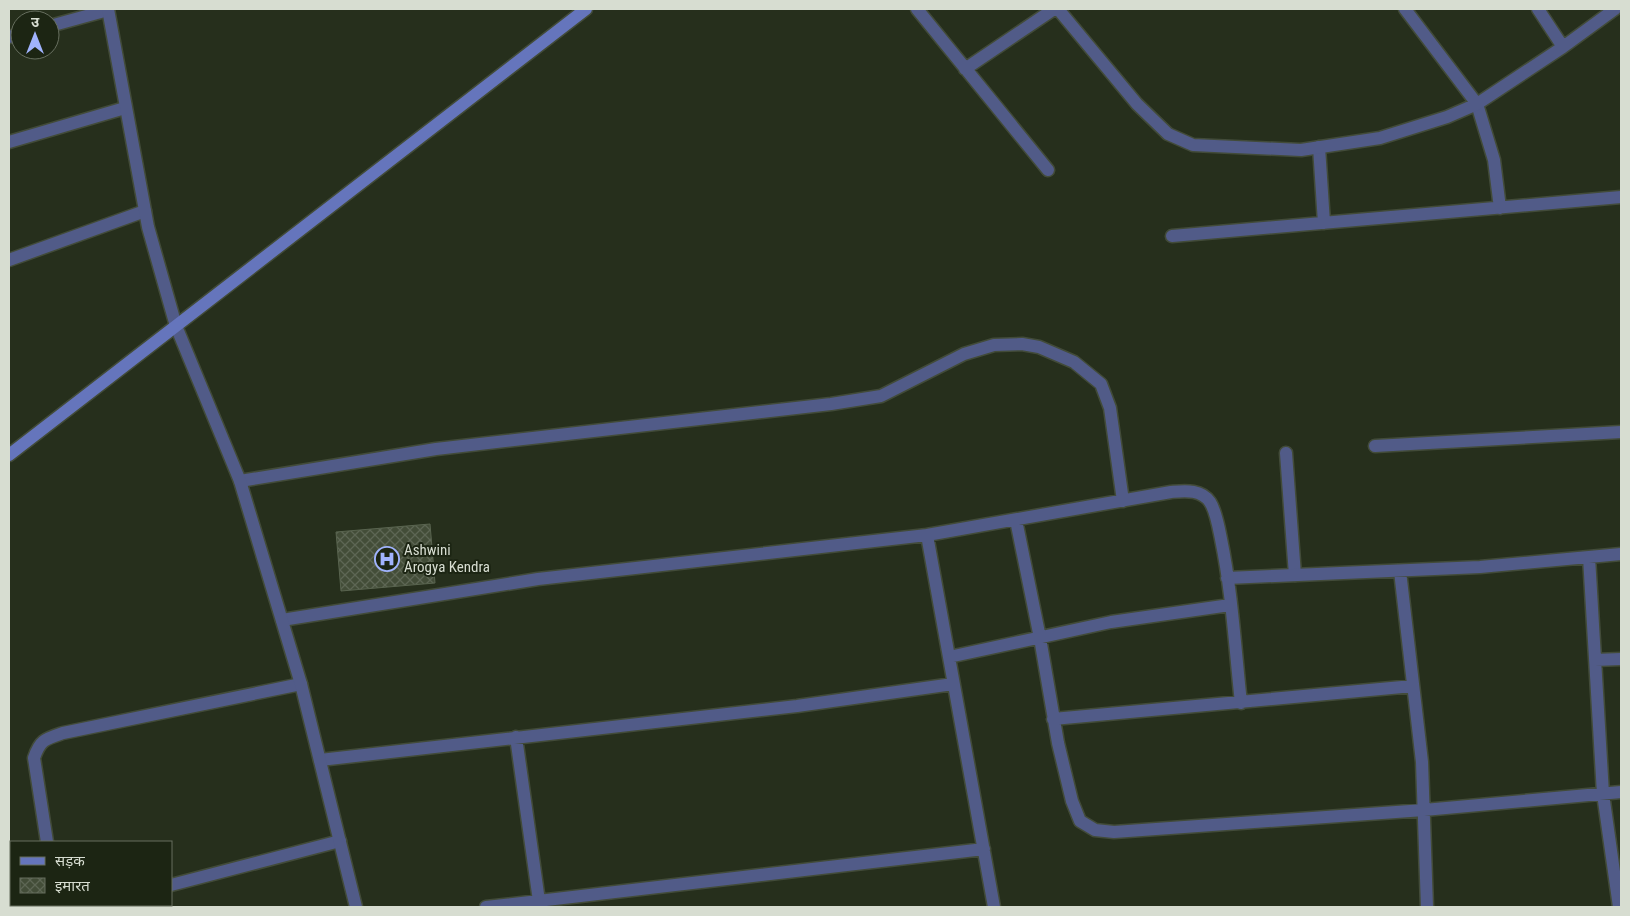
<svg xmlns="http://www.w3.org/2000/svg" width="1630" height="916" font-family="'Roboto Condensed','Noto Sans Devanagari',sans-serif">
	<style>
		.building { fill: url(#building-cross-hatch); stroke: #59644f }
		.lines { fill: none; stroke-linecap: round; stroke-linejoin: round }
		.service-casing { stroke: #424b39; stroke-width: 15 }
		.minor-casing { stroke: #424b39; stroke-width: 15 }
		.tertiary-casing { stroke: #424b39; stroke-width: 15 }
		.secondary-casing { stroke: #424b39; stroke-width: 15 }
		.service { stroke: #515b88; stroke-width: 12 }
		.minor { stroke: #515b88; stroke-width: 12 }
		.tertiary { stroke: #515b88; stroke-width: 12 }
		.secondary { stroke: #6575bc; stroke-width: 12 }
		.labels { text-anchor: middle; stroke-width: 4; stroke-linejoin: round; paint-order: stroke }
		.poi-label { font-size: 15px; fill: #d7ddd1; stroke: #1c2513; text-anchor: start }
	</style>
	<defs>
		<pattern id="building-cross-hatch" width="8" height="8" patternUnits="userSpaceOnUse" patternTransform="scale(1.25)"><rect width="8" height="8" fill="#434d38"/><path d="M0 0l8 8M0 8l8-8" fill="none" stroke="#5d6654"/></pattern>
	</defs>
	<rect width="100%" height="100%" fill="#262f1c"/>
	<path class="building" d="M 430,524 L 435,583 L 341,591 L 336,532 Z"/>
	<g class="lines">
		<defs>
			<path id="service" d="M 1477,104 L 1494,160 L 1500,208
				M 1319,147 L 1324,223
				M 1172,236 L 1621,197
				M 1286,453 L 1295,575"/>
			<path id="minor" d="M 917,9 L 1048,170
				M 1058,9 L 1137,104 L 1168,134 L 1193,145 L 1301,150 L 1380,138 L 1447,117 L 1477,104
				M 1405,9 L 1477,104 L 1563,47 L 1615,9
				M 1538,9 L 1563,47
				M 50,26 L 108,10
				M 9,37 L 20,34
				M 965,69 L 1054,9
				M 9,142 L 125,108
				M 9,260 L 145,211
				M 1375,446 L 1621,432
				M 240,481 L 436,449 L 831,404 L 881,396 L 964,354 L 994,345 L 1022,344 L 1039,347 L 1074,362 L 1101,384 L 1110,408 L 1123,501
				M 1016,520 L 1040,638 L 1058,743 L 1072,801 L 1080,821 L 1095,830 L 1114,832 L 1424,810 L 1621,792
				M 927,535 L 994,907
				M 1589,557 L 1603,794 L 1619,907
				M 1400,571 L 1422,762 L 1427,907
				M 1227,578 L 1480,567 L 1621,554
				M 282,620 L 538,579 L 927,535 L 1171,492 C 1185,491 1201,489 1210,502 C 1216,511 1219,529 1221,539 C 1232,592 1235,648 1241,703
				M 949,657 L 1111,622 L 1230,605
				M 1595,660 L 1621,659
				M 1053,719 L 1413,686
				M 516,737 L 539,901
				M 320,760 L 797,706 L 953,684
				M 47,842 L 34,758 C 40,740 45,739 63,733 L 301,684
				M 9,861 L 11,860
				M 171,885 L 340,841
				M 486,907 L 984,849"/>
			<path id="tertiary" d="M 108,9 L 148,227 L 176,326 L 240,481 L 301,684 L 356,907"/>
			<path id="secondary" d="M 9,455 L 586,9"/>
		</defs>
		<use href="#service" class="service-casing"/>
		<use href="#minor" class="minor-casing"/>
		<use href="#tertiary" class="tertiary-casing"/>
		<use href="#secondary" class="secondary-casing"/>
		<use href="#service" class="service"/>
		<use href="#minor" class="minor"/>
		<use href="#tertiary" class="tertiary"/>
		<use href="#secondary" class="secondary"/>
	</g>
	<defs>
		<symbol id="hospital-ring" viewBox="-11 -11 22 22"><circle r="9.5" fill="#1c2513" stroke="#a0b3fd" stroke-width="1.5"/><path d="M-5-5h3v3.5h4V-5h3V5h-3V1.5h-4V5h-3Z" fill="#a0b3fd"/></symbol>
	</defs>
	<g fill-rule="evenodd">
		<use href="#hospital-ring" x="373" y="545" width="28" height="28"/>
	</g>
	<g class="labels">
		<g class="poi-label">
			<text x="404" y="555">Ashwini<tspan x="404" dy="17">Arogya Kendra</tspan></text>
		</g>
	</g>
	<rect width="1630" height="916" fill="none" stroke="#d7ddd1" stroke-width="20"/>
	<rect x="10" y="841" width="162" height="65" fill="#1c2513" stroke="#676f5f"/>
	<rect x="20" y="857" width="25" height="8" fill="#6575bc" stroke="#676f5f"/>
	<text x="55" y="866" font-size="15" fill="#d7ddd1">सड़क</text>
	<rect x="20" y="878" width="25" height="15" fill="url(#building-cross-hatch)" stroke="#676f5f"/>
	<text x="55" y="891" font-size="15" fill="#d7ddd1">इमारत</text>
	<g transform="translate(35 35)"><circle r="24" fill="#1c2513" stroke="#676f5f"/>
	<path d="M0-4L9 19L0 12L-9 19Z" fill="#a0b3fd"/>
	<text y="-8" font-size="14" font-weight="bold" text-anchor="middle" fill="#d7ddd1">उ</text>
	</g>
</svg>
